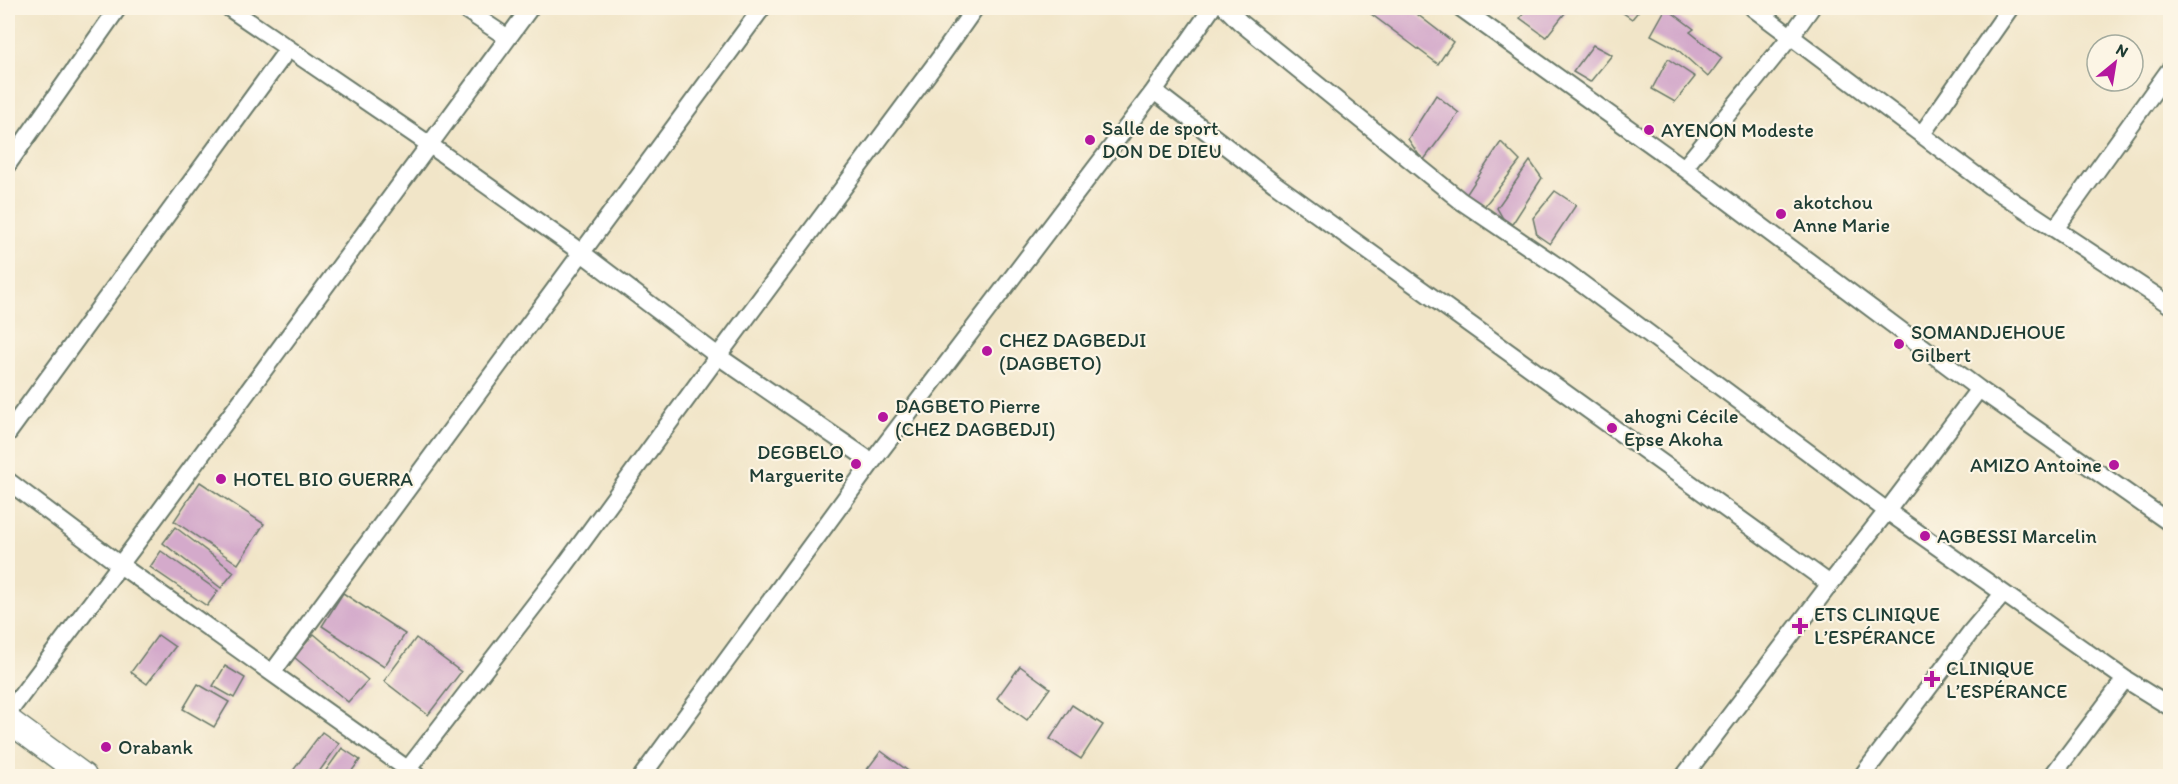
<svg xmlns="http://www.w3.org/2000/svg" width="2178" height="784" font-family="Itim,sans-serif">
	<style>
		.building { fill: #d4aacb }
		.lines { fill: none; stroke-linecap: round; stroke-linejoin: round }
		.street-casing { stroke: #687868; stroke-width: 20 }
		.secondary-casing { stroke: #687868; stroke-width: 27 }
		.street { stroke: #fff; stroke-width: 16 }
		.secondary { stroke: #fff; stroke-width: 24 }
		.poi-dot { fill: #b5179e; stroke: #fcf5e5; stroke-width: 2 }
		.labels { text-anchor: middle; stroke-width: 4.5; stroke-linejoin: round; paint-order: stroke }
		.poi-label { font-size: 20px; fill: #1f3d34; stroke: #fcf5e5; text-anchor: start }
	</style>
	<rect width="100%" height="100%" fill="#fcf5e5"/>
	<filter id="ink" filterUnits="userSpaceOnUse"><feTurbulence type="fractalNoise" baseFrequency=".0167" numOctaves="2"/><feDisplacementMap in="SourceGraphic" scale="12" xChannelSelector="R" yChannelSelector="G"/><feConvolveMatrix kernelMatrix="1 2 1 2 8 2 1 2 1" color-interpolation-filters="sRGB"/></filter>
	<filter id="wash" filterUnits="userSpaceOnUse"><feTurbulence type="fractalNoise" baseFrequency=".008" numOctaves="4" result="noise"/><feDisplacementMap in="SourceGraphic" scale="24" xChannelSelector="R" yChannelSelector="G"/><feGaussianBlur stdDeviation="1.35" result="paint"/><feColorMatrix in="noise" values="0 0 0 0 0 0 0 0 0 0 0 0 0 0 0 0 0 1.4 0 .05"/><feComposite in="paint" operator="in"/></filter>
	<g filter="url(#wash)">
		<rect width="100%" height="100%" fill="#f1e5c8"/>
		<g id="blocks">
			<path class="building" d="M 1363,8 L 1409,8 L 1453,42 L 1438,64 Z
				M 1528,8 L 1569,8 L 1546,37 L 1520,18 Z
				M 1616,8 L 1641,8 L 1632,19 Z
				M 1666,8 L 1694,29 L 1690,32 L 1722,58 L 1708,77 L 1677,49 L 1651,35 Z
				M 1593,45 L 1612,55 L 1590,82 L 1573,72 Z
				M 1668,59 L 1695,77 L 1675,102 L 1652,89 Z
				M 1436,95 L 1459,113 L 1423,161 L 1408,139 Z
				M 1501,142 L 1520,161 L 1483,208 L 1466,195 Z
				M 1530,161 L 1542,178 L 1509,229 L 1497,208 Z
				M 1555,191 L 1576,205 L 1550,244 L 1537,235 L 1533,218 Z
				M 200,482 L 264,524 L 238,564 L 174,521 Z
				M 175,527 L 234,572 L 221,588 L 163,543 Z
				M 161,551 L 218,591 L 207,606 L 150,567 Z
				M 343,593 L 405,634 L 384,667 L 322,626 Z
				M 314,634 L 368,680 L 348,702 L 294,657 Z
				M 158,635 L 175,647 L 147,684 L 131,672 Z
				M 416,638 L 461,672 L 428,715 L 384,681 Z
				M 225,666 L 245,678 L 234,698 L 213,686 Z
				M 1020,666 L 1050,688 L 1027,720 L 997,698 Z
				M 198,684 L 229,702 L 214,727 L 183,709 Z
				M 1072,705 L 1103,725 L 1081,759 L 1050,739 Z
				M 322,732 L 339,744 L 316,776 L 289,776 Z
				M 342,748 L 360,760 L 348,776 L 322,776 Z
				M 881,751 L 915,776 L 862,776 Z"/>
		</g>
	</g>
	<g filter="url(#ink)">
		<use href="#blocks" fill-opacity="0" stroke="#687868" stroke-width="1.5"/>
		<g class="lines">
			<defs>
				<path id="street" d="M 229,8 L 430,145 L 582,253 L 718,356 L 872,462
					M 463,8 L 508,38
					M 1226,8 L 1240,22 L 1461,201 L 1566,272 L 1887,511 L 1830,584 L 1684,776
					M 1461,8 L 1684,168 L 1979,389 L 2170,523
					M 1753,8 L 1990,186 L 2170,305
					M 1154,91 L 1275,184 L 1830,584
					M 1922,134 L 2010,8
					M 8,164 L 118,8
					M 1684,168 L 1791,36 L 1811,8
					M 2055,229 L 2170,69
					M 1979,389 L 1887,511 L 2125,679 L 2170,707
					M 8,433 L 288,49
					M 8,481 L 120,565 L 417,776
					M 272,673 L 762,8
					M 8,713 L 135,545 L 530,8
					M 408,769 L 563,568 L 718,356 L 939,59 L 975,8
					M 642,776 L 872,462 L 1154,91 L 1212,8
					M 1862,776 L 1970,633 L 2003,594
					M 2052,776 L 2125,679"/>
				<path id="secondary" d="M 8,720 L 84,776"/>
			</defs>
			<use href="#street" class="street-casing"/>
			<use href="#secondary" class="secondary-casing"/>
			<use href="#street" class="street"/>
			<use href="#secondary" class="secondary"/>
		</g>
	</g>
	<g class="poi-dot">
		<circle cx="1649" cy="130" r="6"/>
		<circle cx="1090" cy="140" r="6"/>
		<circle cx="1781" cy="214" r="6"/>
		<circle cx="1899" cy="344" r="6"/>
		<circle cx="987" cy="351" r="6"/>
		<circle cx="883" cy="417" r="6"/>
		<circle cx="1612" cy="428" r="6"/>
		<circle cx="856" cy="464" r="6"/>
		<circle cx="2114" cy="465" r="6"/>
		<circle cx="221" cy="479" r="6"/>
		<circle cx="1925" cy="536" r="6"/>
		<path d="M1797 617h6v6h6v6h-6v6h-6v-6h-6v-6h6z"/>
		<path d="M1929 670h6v6h6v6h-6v6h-6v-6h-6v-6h6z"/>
		<circle cx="106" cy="747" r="6"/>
	</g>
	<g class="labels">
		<g class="poi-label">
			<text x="1102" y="135">Salle de sport<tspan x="1102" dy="23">DON DE DIEU</tspan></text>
			<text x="1661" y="137">AYENON Modeste</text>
			<text x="1793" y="209">akotchou<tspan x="1793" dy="23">Anne Marie</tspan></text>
			<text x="1911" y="339">SOMANDJEHOUE<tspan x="1911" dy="23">Gilbert</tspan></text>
			<text x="999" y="347">CHEZ DAGBEDJI<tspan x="999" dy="23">(DAGBETO)</tspan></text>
			<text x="895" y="413">DAGBETO Pierre<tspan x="895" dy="23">(CHEZ DAGBEDJI)</tspan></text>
			<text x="1624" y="423">ahogni Cécile<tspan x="1624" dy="23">Epse Akoha</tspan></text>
			<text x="844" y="459" text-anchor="end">DEGBELO<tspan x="844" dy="23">Marguerite</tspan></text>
			<text x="2102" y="472" text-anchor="end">AMIZO Antoine</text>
			<text x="233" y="486">HOTEL BIO GUERRA</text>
			<text x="1937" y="543">AGBESSI Marcelin</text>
			<text x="1814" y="621">ETS CLINIQUE<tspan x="1814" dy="23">L’ESPÉRANCE</tspan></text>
			<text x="1946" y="675">CLINIQUE<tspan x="1946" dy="23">L’ESPÉRANCE</tspan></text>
			<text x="118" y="754">Orabank</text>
		</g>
	</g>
	<rect width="2178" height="784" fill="none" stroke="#fcf5e5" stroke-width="30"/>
	<g transform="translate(2115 63) rotate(30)"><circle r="28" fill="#fcf5e5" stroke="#a4ab9e" stroke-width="1.5"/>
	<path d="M0-4.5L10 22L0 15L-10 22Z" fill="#b5179e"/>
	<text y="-9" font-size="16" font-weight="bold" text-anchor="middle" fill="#1f3d34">N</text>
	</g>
</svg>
